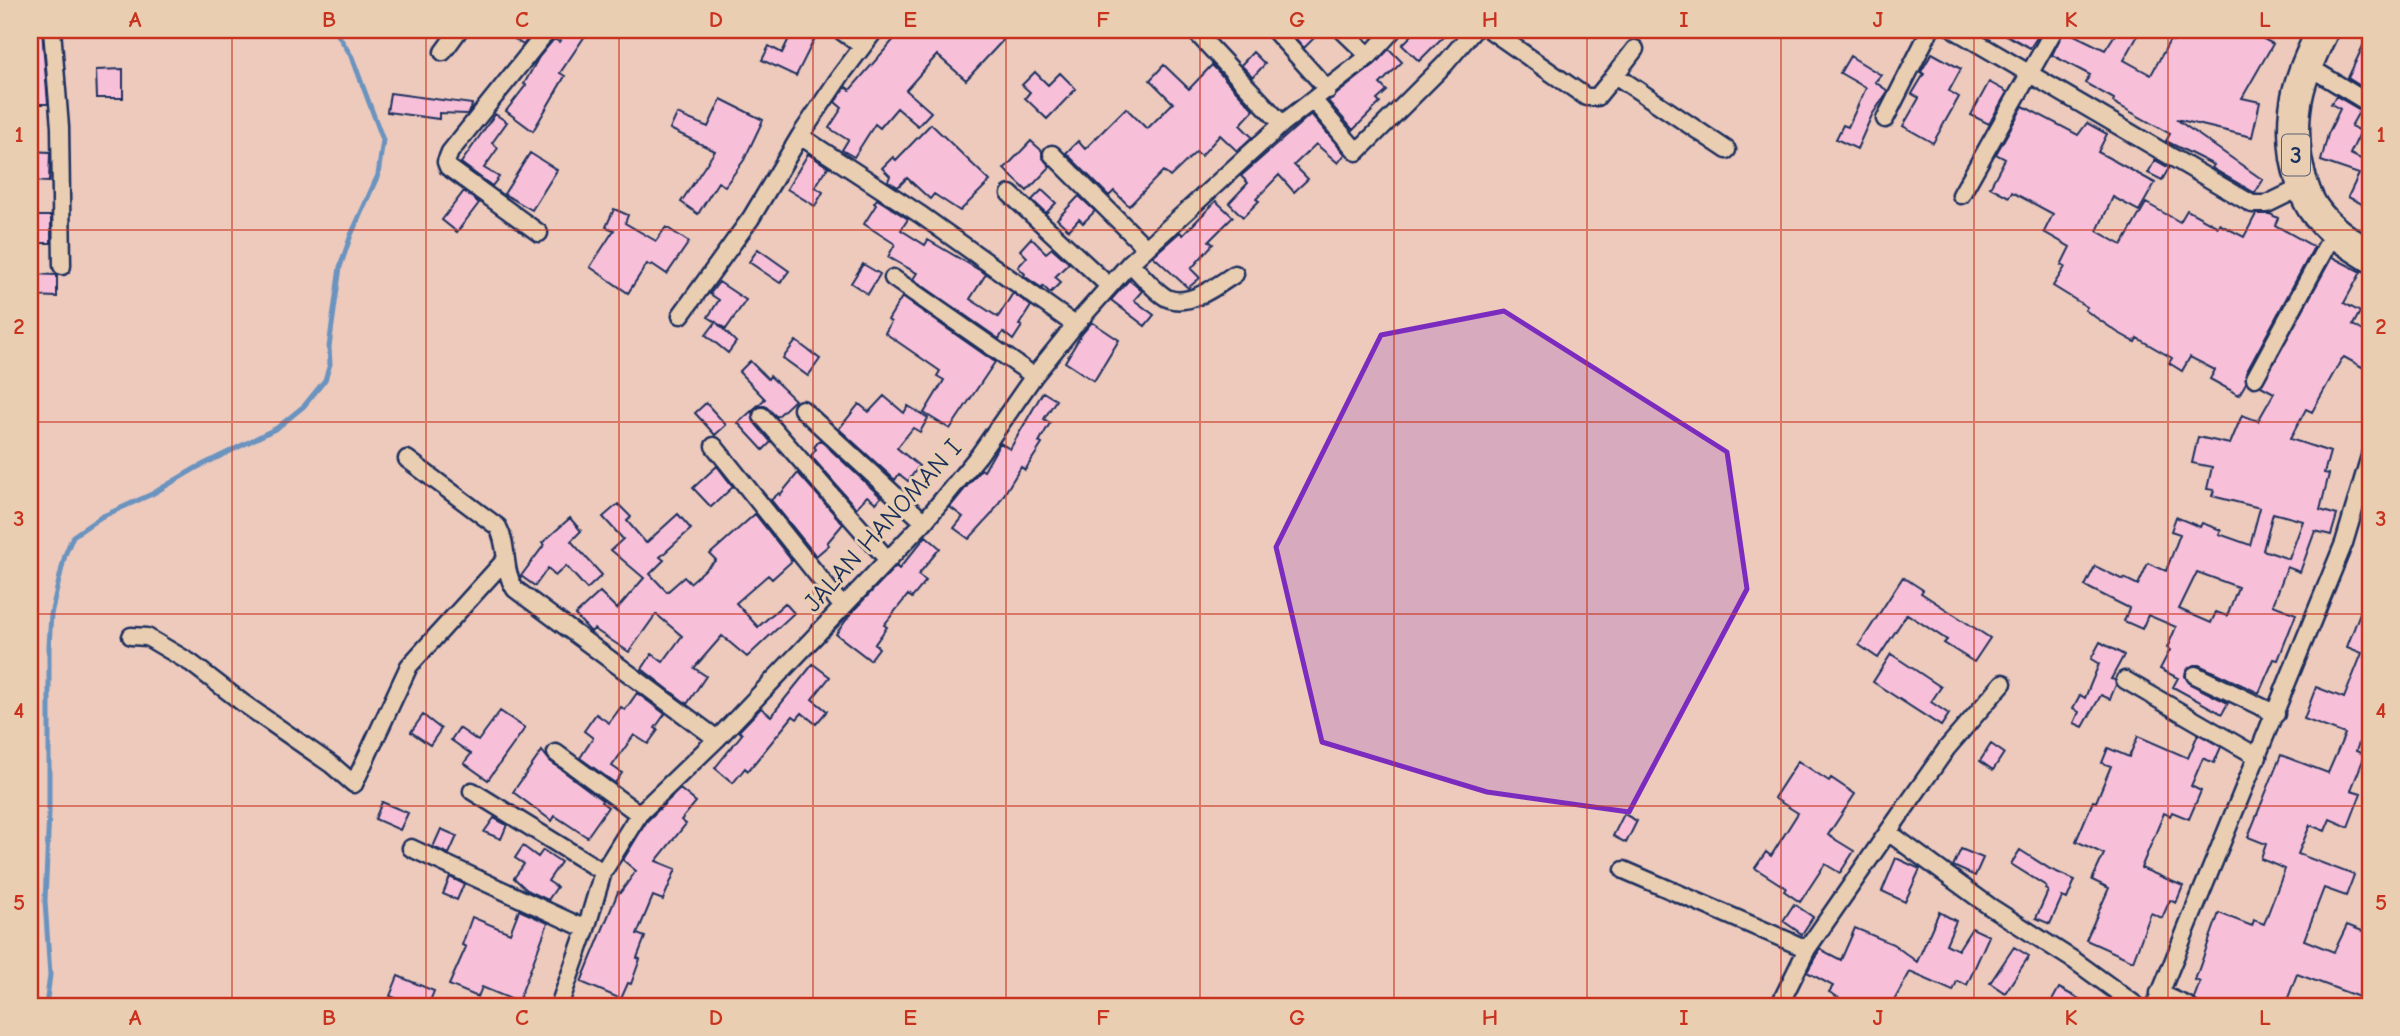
<svg xmlns="http://www.w3.org/2000/svg" width="2400" height="1036" font-family="'Comic Neue',sans-serif">
	<style>
		.lines { fill: none; stroke-linecap: round; stroke-linejoin: round }
		.stream { stroke: #6b93bf; stroke-width: 5 }
		.building { fill: #f8c0d8; stroke: #1b2f5e; stroke-width: 2; fill-rule: evenodd }
		.street-casing { stroke: #1b2f5e; stroke-width: 21 }
		.highway-casing { stroke: #1b2f5e; stroke-width: 35 }
		.street { stroke: #eaceb1; stroke-width: 16 }
		.highway { stroke: #eaceb1; stroke-width: 30 }
		.marked { fill: #7b2cbf; fill-opacity: 0.2; stroke: #7b2cbf; stroke-width: 5; stroke-linejoin: round }
		.grid { fill: none; stroke: #c8321e; stroke-width: 2; stroke-opacity: 0.55 }
		.labels { text-anchor: middle; stroke-width: 6; stroke-linejoin: round; paint-order: stroke }
		.shield { fill: #eaceb1; stroke: #595f77; stroke-width: 2 }
		.shield-label { font-size: 24px; font-weight: bold; fill: #1b2f5e }
		.street-label { font-size: 26px; fill: #1b2f5e; stroke: #eaceb1 }
		.neatline { fill: none; stroke: #c8321e; stroke-width: 2.5 }
		.grid-label { font-size: 23px; text-anchor: middle; font-weight: bold; fill: #c8321e }
	</style>
	<rect width="100%" height="100%" fill="#eecabd"/>
	<filter id="ink" filterUnits="userSpaceOnUse"><feTurbulence type="fractalNoise" baseFrequency=".0143" numOctaves="2"/><feDisplacementMap in="SourceGraphic" scale="14" xChannelSelector="R" yChannelSelector="G"/><feConvolveMatrix kernelMatrix="1 2 1 2 8 2 1 2 1" color-interpolation-filters="sRGB"/></filter>
	<g filter="url(#ink)">
		<g class="lines">
			<path class="stream" d="M 46,1006 L 50,975 L 45,901 L 49,812 L 49,646 L 51,614 L 65,555 L 73,536 L 101,517 L 152,494 L 196,468 L 277,428 L 304,406 L 325,380 L 330,364 L 329,347 L 340,267 L 351,235 L 378,175 L 383,140 L 352,57 L 335,30"/>
		</g>
		<path class="building" d="M 30,30 L 42,30 L 48,104 L 30,104 Z
			M 502,30 L 535,30 L 523,45 Z
			M 567,30 L 589,30 L 560,73 L 565,76 L 533,131 L 506,111 L 526,85 L 524,84 L 539,57 L 554,39 L 559,42 Z
			M 793,30 L 819,30 L 796,76 L 762,60 L 769,46 L 782,53 Z
			M 902,30 L 995,30 L 1005,38 L 966,80 L 937,55 L 906,90 L 931,112 L 918,126 L 897,108 L 880,128 L 875,124 L 854,157 L 842,150 L 848,140 L 829,128 L 842,108 L 835,102 L 846,87 L 850,90 Z
			M 1288,30 L 1322,30 L 1304,48 Z
			M 1417,30 L 1450,30 L 1419,61 L 1402,45 Z
			M 1997,30 L 2042,30 L 2030,48 Z
			M 2064,30 L 2105,50 L 2118,30 L 2141,30 L 2124,60 L 2151,75 L 2170,40 L 2173,41 L 2180,30 L 2247,30 L 2273,44 L 2242,98 L 2260,102 L 2252,137 L 2176,119 L 2263,180 L 2255,193 L 2212,168 L 2214,165 L 2166,141 L 2170,134 L 2113,102 L 2114,99 L 2085,83 L 2090,75 L 2052,55 Z
			M 2370,31 L 2370,92 L 2348,78 Z
			M 1389,49 L 1402,62 L 1380,84 L 1387,91 L 1377,100 L 1380,103 L 1353,130 L 1328,101 L 1375,64 Z
			M 1253,52 L 1265,64 L 1253,77 L 1241,65 Z
			M 1932,53 L 1961,69 L 1949,91 L 1959,97 L 1933,143 L 1903,126 L 1919,98 L 1912,94 L 1924,74 L 1921,72 Z
			M 1850,56 L 1881,75 L 1875,82 L 1888,91 L 1872,115 L 1857,149 L 1836,139 L 1843,125 L 1848,127 L 1866,88 L 1840,73 Z
			M 1164,65 L 1189,89 L 1212,65 L 1254,110 L 1240,125 L 1252,137 L 1237,151 L 1220,135 L 1201,156 L 1196,152 L 1170,177 L 1163,171 L 1129,206 L 1114,191 L 1109,196 L 1066,153 L 1078,141 L 1085,149 L 1126,108 L 1147,129 L 1173,103 L 1150,80 Z
			M 123,69 L 123,98 L 97,98 L 96,70 Z
			M 1035,72 L 1048,85 L 1060,73 L 1076,89 L 1047,119 L 1025,98 L 1030,92 L 1022,85 Z
			M 1989,82 L 2007,92 L 1989,124 L 1971,115 Z
			M 390,93 L 472,104 L 471,109 L 467,114 L 439,113 L 439,119 L 387,112 Z
			M 2336,96 L 2360,110 L 2351,126 L 2361,131 L 2350,154 L 2365,161 L 2370,151 L 2370,208 L 2348,197 L 2359,174 L 2321,161 L 2328,134 L 2340,109 L 2331,104 Z
			M 721,99 L 763,120 L 744,160 L 725,186 L 718,182 L 698,214 L 681,202 L 715,151 L 670,129 L 677,114 L 708,127 Z
			M 2023,106 L 2078,135 L 2087,123 L 2107,134 L 2098,152 L 2155,183 L 2139,211 L 2113,197 L 2097,231 L 2122,245 L 2146,203 L 2180,222 L 2187,210 L 2218,227 L 2219,224 L 2244,237 L 2256,214 L 2270,214 L 2278,218 L 2275,225 L 2314,247 L 2246,373 L 2246,383 L 2239,395 L 2210,379 L 2215,370 L 2190,357 L 2182,371 L 2169,363 L 2172,358 L 2137,338 L 2135,342 L 2117,332 L 2085,310 L 2087,307 L 2053,286 L 2065,267 L 2061,265 L 2070,247 L 2044,232 L 2053,214 L 2012,192 L 2009,197 L 1990,187 L 2005,159 L 1996,154 Z
			M 495,114 L 507,122 L 492,143 L 498,148 L 484,168 L 499,177 L 492,186 L 461,163 Z
			M 1311,114 L 1345,154 L 1338,163 L 1316,144 L 1294,165 L 1308,179 L 1294,192 L 1279,175 L 1256,199 L 1259,201 L 1243,217 L 1229,203 L 1248,183 L 1241,176 Z
			M 931,124 L 990,181 L 960,211 L 934,194 L 930,199 L 907,178 L 898,187 L 888,181 L 890,176 L 882,168 L 893,157 L 896,160 Z
			M 1031,141 L 1042,151 L 1042,157 L 1050,167 L 1027,191 L 1004,169 Z
			M 30,151 L 50,152 L 49,182 L 30,181 Z
			M 530,153 L 557,170 L 532,210 L 504,194 Z
			M 808,154 L 828,167 L 815,187 L 823,192 L 815,206 L 787,189 Z
			M 2155,160 L 2169,168 L 2162,180 L 2148,173 Z
			M 1042,190 L 1056,203 L 1046,213 L 1032,200 Z
			M 464,191 L 479,203 L 457,232 L 442,220 Z
			M 1079,196 L 1095,211 L 1083,223 L 1079,219 L 1069,230 L 1057,219 Z
			M 877,199 L 908,219 L 901,230 L 925,245 L 928,240 L 986,274 L 970,299 L 998,317 L 1013,293 L 1031,306 L 1019,325 L 1022,326 L 1013,340 L 1003,332 L 999,339 L 913,279 L 917,273 L 888,257 L 895,244 L 864,224 L 876,205 L 874,203 Z
			M 1216,201 L 1233,217 L 1209,241 L 1213,244 L 1191,269 L 1200,278 L 1188,288 L 1153,256 L 1180,232 L 1183,235 Z
			M 614,209 L 628,215 L 625,223 L 656,241 L 666,227 L 689,242 L 667,274 L 652,264 L 650,266 L 647,264 L 628,293 L 590,267 L 614,230 L 606,227 Z
			M 30,216 L 51,216 L 51,243 L 30,243 Z
			M 1031,238 L 1046,253 L 1052,248 L 1069,263 L 1055,277 L 1061,282 L 1050,293 L 1043,286 L 1042,288 L 1024,276 L 1025,274 L 1018,267 L 1027,257 L 1020,250 Z
			M 758,249 L 789,271 L 780,283 L 749,262 Z
			M 2332,257 L 2361,272 L 2344,303 L 2360,312 L 2353,325 L 2370,335 L 2370,356 L 2364,368 L 2344,357 L 2341,360 L 2312,412 L 2306,409 L 2290,439 L 2330,452 L 2324,473 L 2329,474 L 2320,510 L 2337,515 L 2331,535 L 2315,531 L 2300,572 L 2287,567 L 2273,605 L 2296,614 L 2278,660 L 2274,659 L 2259,693 L 2199,665 L 2194,665 L 2186,670 L 2185,676 L 2190,684 L 2228,703 L 2222,714 L 2173,687 L 2178,678 L 2160,669 L 2170,650 L 2167,648 L 2176,627 L 2148,615 L 2142,629 L 2124,621 L 2129,608 L 2085,586 L 2095,566 L 2123,580 L 2124,578 L 2138,585 L 2148,563 L 2166,571 L 2180,534 L 2171,531 L 2176,517 L 2200,527 L 2202,523 L 2221,530 L 2219,534 L 2250,545 L 2260,508 L 2212,496 L 2214,490 L 2207,489 L 2212,467 L 2192,463 L 2198,437 L 2230,444 L 2242,415 L 2258,421 L 2274,393 L 2261,386 ZM 2273,513 L 2303,521 L 2289,559 L 2263,550 ZM 2197,572 L 2238,587 L 2227,616 L 2216,612 L 2211,623 L 2179,609 Z
			M 863,264 L 880,274 L 868,294 L 851,283 Z
			M 30,274 L 57,275 L 57,297 L 30,296 Z
			M 1129,280 L 1142,291 L 1134,300 L 1154,315 L 1145,326 L 1111,300 Z
			M 719,282 L 746,300 L 726,329 L 717,323 L 736,342 L 728,353 L 706,335 L 716,322 L 708,317 L 719,300 L 710,294 Z
			M 902,297 L 995,362 L 950,429 L 924,413 L 944,380 L 937,376 L 940,371 L 885,333 L 891,322 L 888,320 Z
			M 1092,322 L 1119,340 L 1094,381 L 1065,362 L 1081,335 Z
			M 796,341 L 820,359 L 808,376 L 783,358 Z
			M 750,361 L 768,379 L 770,376 L 795,400 L 777,417 L 765,406 L 759,406 L 752,412 L 754,422 L 771,442 L 763,450 L 738,423 L 765,399 L 739,372 Z
			M 1043,392 L 1056,400 L 1044,419 L 1050,423 L 1039,442 L 1042,444 L 1025,470 L 1021,467 L 992,514 L 969,539 L 954,528 L 963,517 L 950,507 L 981,469 L 984,471 L 1000,443 L 1010,449 Z
			M 884,396 L 904,413 L 908,406 L 928,418 L 920,432 L 913,428 L 897,448 L 919,466 L 908,481 L 899,474 L 895,480 L 839,429 L 859,404 L 869,412 Z
			M 706,403 L 726,425 L 715,435 L 695,413 Z
			M 820,440 L 881,497 L 876,503 L 867,496 L 856,508 L 811,456 L 816,449 L 814,447 Z
			M 717,466 L 733,487 L 711,507 L 693,488 Z
			M 798,473 L 843,524 L 827,543 L 829,545 L 816,556 L 771,500 L 779,493 L 780,495 Z
			M 618,504 L 631,517 L 627,521 L 646,543 L 678,514 L 691,529 L 660,557 L 664,560 L 650,574 L 667,592 L 684,577 L 690,583 L 716,560 L 710,554 L 755,514 L 792,561 L 772,579 L 768,575 L 736,603 L 758,627 L 785,603 L 794,613 L 747,657 L 722,636 L 694,668 L 706,676 L 687,704 L 642,669 L 652,654 L 663,662 L 682,636 L 656,614 L 629,652 L 594,629 L 591,632 L 575,615 L 600,592 L 617,609 L 644,578 L 611,550 L 623,539 L 603,517 Z
			M 570,518 L 581,531 L 571,541 L 602,575 L 587,589 L 566,566 L 555,576 L 548,568 L 535,586 L 521,576 L 544,545 L 542,543 Z
			M 926,536 L 940,548 L 918,575 L 926,581 L 912,598 L 908,595 L 884,625 L 887,627 L 875,644 L 879,648 L 870,660 L 836,634 L 853,611 L 896,566 L 899,569 Z
			M 1903,577 L 1923,590 L 1921,593 L 1990,638 L 1974,662 L 1944,643 L 1947,640 L 1907,614 L 1878,658 L 1859,645 Z
			M 2369,589 L 2370,702 L 2360,728 L 2364,729 L 2356,751 L 2365,755 L 2351,790 L 2361,793 L 2348,827 L 2330,819 L 2325,831 L 2310,825 L 2298,854 L 2354,875 L 2346,896 L 2324,888 L 2304,940 L 2334,952 L 2347,925 L 2370,934 L 2370,1001 L 2297,974 L 2285,1006 L 2209,1006 L 2197,1002 L 2194,998 L 2200,982 L 2195,980 L 2219,913 L 2252,926 L 2254,920 L 2264,924 L 2285,869 L 2261,859 L 2266,844 L 2248,837 L 2281,755 L 2328,773 L 2345,734 L 2304,719 L 2316,687 L 2344,698 L 2362,653 L 2347,647 Z
			M 2100,642 L 2124,655 L 2111,679 L 2115,680 L 2116,685 L 2110,699 L 2101,695 L 2083,727 L 2074,723 L 2079,712 L 2073,708 L 2080,695 L 2085,698 L 2099,664 L 2091,659 Z
			M 1891,654 L 1941,687 L 1931,702 L 1949,714 L 1941,726 L 1873,682 Z
			M 813,664 L 830,677 L 812,699 L 827,711 L 816,724 L 802,713 L 797,719 L 793,716 L 748,771 L 745,768 L 733,783 L 715,768 L 742,734 L 739,731 L 761,708 L 771,716 Z
			M 637,693 L 665,714 L 655,728 L 658,730 L 648,744 L 634,735 L 612,766 L 622,773 L 615,783 L 580,758 L 593,738 L 584,731 L 596,714 L 609,723 L 621,707 L 625,710 Z
			M 500,711 L 525,728 L 488,780 L 464,763 L 471,754 L 451,740 L 459,728 L 478,741 Z
			M 423,715 L 441,729 L 430,745 L 411,732 Z
			M 2198,734 L 2221,747 L 2214,763 L 2203,758 L 2191,786 L 2201,791 L 2189,819 L 2172,812 L 2170,816 L 2164,813 L 2141,868 L 2183,886 L 2176,903 L 2170,900 L 2162,918 L 2151,913 L 2133,961 L 2086,940 L 2109,888 L 2092,880 L 2104,854 L 2076,841 L 2093,801 L 2096,802 L 2111,766 L 2102,763 L 2108,748 L 2129,757 L 2138,736 L 2188,758 Z
			M 1991,744 L 2004,753 L 1993,770 L 1980,761 Z
			M 542,751 L 550,761 L 602,800 L 601,802 L 608,807 L 587,837 L 555,816 L 552,821 L 513,792 Z
			M 1798,761 L 1829,781 L 1831,778 L 1855,794 L 1828,835 L 1854,851 L 1840,873 L 1825,864 L 1800,902 L 1784,891 L 1786,888 L 1755,868 L 1766,852 L 1771,856 L 1798,813 L 1774,798 Z
			M 680,789 L 696,802 L 681,820 L 686,824 L 656,861 L 676,869 L 663,900 L 653,896 L 637,934 L 645,937 L 637,958 L 640,959 L 631,984 L 628,983 L 621,999 L 581,982 L 618,892 L 620,893 L 636,871 L 623,860 L 647,821 Z
			M 382,802 L 408,813 L 400,830 L 375,819 Z
			M 1624,814 L 1637,821 L 1626,843 L 1613,836 Z
			M 494,818 L 507,825 L 501,839 L 484,832 Z
			M 441,829 L 457,836 L 449,854 L 433,847 Z
			M 523,846 L 538,857 L 543,850 L 561,862 L 548,881 L 557,887 L 548,900 L 527,890 L 514,878 L 524,864 L 515,858 Z
			M 1961,849 L 1983,858 L 1975,876 L 1953,866 Z
			M 2020,850 L 2050,869 L 2075,880 L 2067,899 L 2062,897 L 2050,924 L 2036,918 L 2048,891 L 2045,889 L 2046,886 L 2011,864 Z
			M 1896,858 L 1920,869 L 1905,902 L 1882,891 Z
			M 450,877 L 464,884 L 457,900 L 443,894 Z
			M 1794,904 L 1813,917 L 1802,934 L 1783,921 Z
			M 519,910 L 548,923 L 518,1002 L 482,987 L 478,997 L 449,985 L 466,947 L 462,945 L 472,917 L 510,933 Z
			M 1939,912 L 1956,921 L 1946,944 L 1958,950 L 1972,928 L 1989,936 L 1967,985 L 1957,981 L 1953,991 L 1910,972 L 1891,1006 L 1854,1006 L 1829,992 L 1833,986 L 1807,972 L 1820,949 L 1841,960 L 1855,928 L 1893,944 L 1917,962 Z
			M 2014,947 L 2029,956 L 2005,993 L 1990,983 Z
			M 398,976 L 434,991 L 428,1006 L 414,1006 L 390,996 Z
			M 2059,988 L 2092,1006 L 2049,1006 Z"/>
		<g class="lines">
			<defs>
				<path id="street" d="M 52,30 L 60,127 L 62,266
					M 840,30 L 862,46
					M 1194,30 L 1282,124
					M 1274,30 L 1328,90
					M 1342,30 L 1369,56
					M 1490,30 L 1586,97 L 1597,97 L 1615,75 L 1727,150
					M 1955,30 L 2252,204 L 2267,204 L 2304,186
					M 443,52 L 459,30
					M 2306,65 L 2370,104
					M 1615,75 L 1635,49
					M 1314,101 L 1357,152 L 1445,64 L 1474,30
					M 1885,119 L 1930,30
					M 800,136 L 921,215 L 1075,325
					M 1052,154 L 1145,247
					M 1010,194 L 1109,286
					M 1961,195 L 2054,30
					M 539,233 L 448,167 L 446,162 L 450,152 L 548,30
					M 1130,263 C 1141,274 1154,291 1167,298 C 1189,308 1218,285 1235,274
					M 893,278 L 1034,376
					M 681,315 L 751,218 L 800,136 L 841,75 L 875,30
					M 2255,378 L 2334,232
					M 802,409 L 924,522
					M 762,416 L 887,559
					M 714,446 L 842,606
					M 407,459 L 498,527 C 509,547 502,569 515,589 L 717,739
					M 131,636 L 147,637 L 191,663 L 243,703 L 332,765 L 354,784 L 409,666 L 505,560
					M 2195,675 L 2276,714
					M 2125,680 L 2258,757
					M 556,753 L 639,814
					M 472,791 L 603,872
					M 1888,832 L 1989,906 L 2075,961 L 2137,1006
					M 411,848 L 586,929
					M 1624,870 L 1807,949
					M 2159,993 L 2188,1006
					M 559,1006 L 586,929 L 603,872 L 639,814 L 717,739 L 924,522 L 979,455 L 1034,376 L 1075,325 L 1130,263 L 1282,124 L 1369,56 L 1393,30
					M 1779,1006 L 1807,949 L 1888,832 L 1947,748 L 2003,683
					M 2155,1006 L 2344,543 L 2370,456"/>
				<path id="highway" d="M 2323,30 C 2300,76 2289,105 2296,158 C 2299,174 2304,194 2313,208 C 2327,229 2349,243 2370,256"/>
			</defs>
			<use href="#street" class="street-casing"/>
			<use href="#highway" class="highway-casing"/>
			<use href="#street" class="street"/>
			<use href="#highway" class="highway"/>
		</g>
	</g>
	<path class="marked" d="M 1504,311 L 1727,452 L 1747,589 L 1629,812 L 1487,792 L 1322,742 L 1276,547 L 1381,335 Z"/>
	<path class="grid" d="M 232,30 L 232,1006M 426,30 L 426,1006M 619,30 L 619,1006M 813,30 L 813,1006M 1006,30 L 1006,1006M 1200,30 L 1200,1006M 1394,30 L 1394,1006M 1587,30 L 1587,1006M 1781,30 L 1781,1006M 1974,30 L 1974,1006M 2168,30 L 2168,1006M 30,230 L 2370,230M 30,422 L 2370,422M 30,614 L 2370,614M 30,806 L 2370,806"/>
	<g class="labels">
		<rect class="shield" x="2282" y="134.5" width="28" height="41" rx="5"/>
		<g class="shield-label">
			<text x="2296" y="163">3</text>
		</g>
		<g class="street-label">
			<text transform="translate(882 525) rotate(-48)" y="9">JALAN HANOMAN I</text>
		</g>
	</g>
	<rect width="2400" height="1036" fill="none" stroke="#eaceb1" stroke-width="77"/>
	<rect x="38" y="38" width="2324" height="960" class="neatline"/>
	<g class="grid-label">
		<text x="135" y="27">A</text>
		<text x="329" y="27">B</text>
		<text x="522" y="27">C</text>
		<text x="716" y="27">D</text>
		<text x="910" y="27">E</text>
		<text x="1103" y="27">F</text>
		<text x="1297" y="27">G</text>
		<text x="1490" y="27">H</text>
		<text x="1684" y="27">I</text>
		<text x="1878" y="27">J</text>
		<text x="2071" y="27">K</text>
		<text x="2265" y="27">L</text>
		<text x="19" y="142">1</text>
		<text x="2381" y="142">1</text>
		<text x="19" y="334">2</text>
		<text x="2381" y="334">2</text>
		<text x="19" y="526">3</text>
		<text x="2381" y="526">3</text>
		<text x="19" y="718">4</text>
		<text x="2381" y="718">4</text>
		<text x="19" y="910">5</text>
		<text x="2381" y="910">5</text>
		<text x="135" y="1025">A</text>
		<text x="329" y="1025">B</text>
		<text x="522" y="1025">C</text>
		<text x="716" y="1025">D</text>
		<text x="910" y="1025">E</text>
		<text x="1103" y="1025">F</text>
		<text x="1297" y="1025">G</text>
		<text x="1490" y="1025">H</text>
		<text x="1684" y="1025">I</text>
		<text x="1878" y="1025">J</text>
		<text x="2071" y="1025">K</text>
		<text x="2265" y="1025">L</text>
	</g>
</svg>
